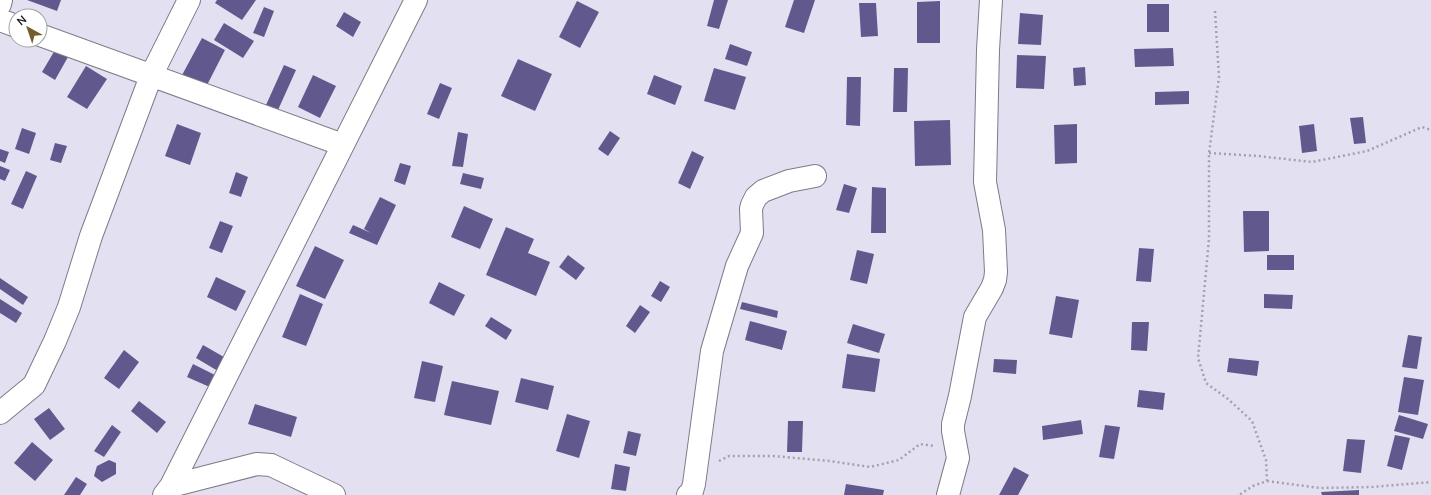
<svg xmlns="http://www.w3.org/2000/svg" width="1431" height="495" font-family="'Nunito Sans',sans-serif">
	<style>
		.building { fill: #61598e }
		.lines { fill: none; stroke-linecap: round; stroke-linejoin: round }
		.minor-casing { stroke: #7c7b88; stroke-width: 24 }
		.path { stroke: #a3a1ae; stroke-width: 2.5; stroke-dasharray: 2 3; stroke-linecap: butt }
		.minor { stroke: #fff; stroke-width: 22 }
	</style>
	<rect width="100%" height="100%" fill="#e3e1f1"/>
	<path class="building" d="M 27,0 L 61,0 L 57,11 Z
		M 217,0 L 256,0 L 242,20 L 215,3 Z
		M 714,0 L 728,0 L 719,29 L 707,26 Z
		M 794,0 L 815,0 L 804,33 L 785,27 Z
		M 577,1 L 599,12 L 580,48 L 559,37 Z
		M 940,1 L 940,43 L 917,43 L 917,2 Z
		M 859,3 L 876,3 L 878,36 L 861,37 Z
		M 1147,4 L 1169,4 L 1169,32 L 1147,32 Z
		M 264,7 L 274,11 L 264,37 L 253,33 Z
		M 344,12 L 361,22 L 353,37 L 336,26 Z
		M 1020,13 L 1043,15 L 1041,45 L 1018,44 Z
		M 224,23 L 254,41 L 243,58 L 214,40 Z
		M 202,38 L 225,50 L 205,89 L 181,77 Z
		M 730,44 L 752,52 L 747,66 L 725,59 Z
		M 1173,48 L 1174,66 L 1135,67 L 1134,49 Z
		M 55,50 L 68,57 L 55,80 L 42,72 Z
		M 1017,55 L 1046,56 L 1044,89 L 1016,88 Z
		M 518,59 L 552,74 L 535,111 L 501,96 Z
		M 284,65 L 296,70 L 278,110 L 266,105 Z
		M 86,66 L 107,79 L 87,109 L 67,97 Z
		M 1085,67 L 1086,85 L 1074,86 L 1073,68 Z
		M 714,68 L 746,77 L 735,110 L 704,101 Z
		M 894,68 L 908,68 L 907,112 L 893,112 Z
		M 313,75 L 336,86 L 320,118 L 298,107 Z
		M 654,75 L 682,86 L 675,105 L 647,94 Z
		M 847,77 L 861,77 L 860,126 L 846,125 Z
		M 440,83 L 452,88 L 439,119 L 427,114 Z
		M 1189,91 L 1189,104 L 1155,105 L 1155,92 Z
		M 1363,117 L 1366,143 L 1354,144 L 1350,118 Z
		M 950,120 L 951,165 L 915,166 L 914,121 Z
		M 177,124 L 201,133 L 190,165 L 165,156 Z
		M 1077,124 L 1077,163 L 1055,164 L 1054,125 Z
		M 1314,124 L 1317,151 L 1302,153 L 1299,126 Z
		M 22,128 L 36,133 L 29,154 L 15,149 Z
		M 610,131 L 620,138 L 608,156 L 598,149 Z
		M 458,132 L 468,134 L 463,167 L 452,166 Z
		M 55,143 L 67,146 L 61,163 L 50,160 Z
		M 0,149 L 9,152 L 5,163 L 0,161 Z
		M 692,151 L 704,157 L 690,189 L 678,183 Z
		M 400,163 L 411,166 L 405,185 L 394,181 Z
		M 0,166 L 10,170 L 5,181 L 0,179 Z
		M 26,171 L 37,176 L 23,209 L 11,204 Z
		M 236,172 L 248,177 L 241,197 L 229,193 Z
		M 463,173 L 484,178 L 481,189 L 460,184 Z
		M 844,184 L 857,188 L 849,213 L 836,210 Z
		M 872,187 L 886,188 L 886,233 L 871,233 Z
		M 380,197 L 396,205 L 377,245 L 349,233 L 353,225 L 371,233 L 364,229 Z
		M 464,206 L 493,219 L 480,249 L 451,237 Z
		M 1243,211 L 1269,211 L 1269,251 L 1244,252 Z
		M 220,221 L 233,226 L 222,253 L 209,248 Z
		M 506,227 L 534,239 L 528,253 L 550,262 L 536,296 L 486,275 Z
		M 315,246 L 344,260 L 325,299 L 296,286 Z
		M 1139,248 L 1154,249 L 1151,282 L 1136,281 Z
		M 857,250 L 874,254 L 867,284 L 850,280 Z
		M 568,255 L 585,268 L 576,280 L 559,267 Z
		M 1267,255 L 1294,255 L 1294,270 L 1267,270 Z
		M 216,277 L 246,291 L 236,311 L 207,297 Z
		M 0,278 L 28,297 L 23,305 L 0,289 Z
		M 660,281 L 670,287 L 661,302 L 651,296 Z
		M 439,282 L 465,295 L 454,316 L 429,303 Z
		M 300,294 L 323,304 L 306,346 L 282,337 Z
		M 1264,294 L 1293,295 L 1292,309 L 1264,308 Z
		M 1056,296 L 1079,300 L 1072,338 L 1049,334 Z
		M 0,299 L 22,313 L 16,323 L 0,313 Z
		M 742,302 L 778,311 L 777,318 L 740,309 Z
		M 640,305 L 650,312 L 635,333 L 626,326 Z
		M 491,317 L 512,330 L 506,340 L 485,326 Z
		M 750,321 L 787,331 L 782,350 L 745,340 Z
		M 1132,322 L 1149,322 L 1147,351 L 1131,350 Z
		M 853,324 L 885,334 L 879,353 L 847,343 Z
		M 1408,335 L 1422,337 L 1417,369 L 1402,367 Z
		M 203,345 L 231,361 L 223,374 L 196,358 Z
		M 124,350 L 139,362 L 119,389 L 104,378 Z
		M 847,354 L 880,359 L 875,392 L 842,388 Z
		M 1229,358 L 1259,361 L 1257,376 L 1227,372 Z
		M 994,359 L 1017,360 L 1016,374 L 993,372 Z
		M 422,361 L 443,366 L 435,402 L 414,398 Z
		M 193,364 L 217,376 L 212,388 L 187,377 Z
		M 1404,377 L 1424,380 L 1418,415 L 1398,412 Z
		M 521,378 L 554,386 L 548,410 L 515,402 Z
		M 452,381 L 499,391 L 491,425 L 444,415 Z
		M 1139,390 L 1165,393 L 1163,410 L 1137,407 Z
		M 139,401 L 166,422 L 157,433 L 131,411 Z
		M 255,404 L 297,417 L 291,437 L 248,424 Z
		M 49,408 L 65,429 L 50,440 L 34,419 Z
		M 567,414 L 590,421 L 579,458 L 556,451 Z
		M 1399,415 L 1428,424 L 1423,439 L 1394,431 Z
		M 1081,420 L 1083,434 L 1043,440 L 1042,426 Z
		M 788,421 L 803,421 L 802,452 L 787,452 Z
		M 112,425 L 121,432 L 104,457 L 94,451 Z
		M 1105,425 L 1120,427 L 1114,459 L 1099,457 Z
		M 628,431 L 641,434 L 636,456 L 623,453 Z
		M 1395,435 L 1410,438 L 1402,470 L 1387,466 Z
		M 1347,439 L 1365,440 L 1361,473 L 1343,471 Z
		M 32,442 L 53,460 L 35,481 L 14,463 Z
		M 109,460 L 116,463 L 116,474 L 102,482 L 94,476 L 97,466 Z
		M 615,464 L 630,467 L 626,491 L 611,489 Z
		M 1014,467 L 1029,475 L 1018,495 L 999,495 Z
		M 76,477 L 87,484 L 80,495 L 64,495 Z
		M 846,484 L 884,490 L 883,495 L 844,495 Z
		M 1359,490 L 1359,495 L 1322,495 L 1321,492 Z"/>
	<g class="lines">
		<defs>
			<path id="minor" d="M 0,4 L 1,0
				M 0,20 L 16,26
				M 40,35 L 343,145
				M 0,413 L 34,385 L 55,341 L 69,307 L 91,236 L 151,76 L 189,0
				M 171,486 L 257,464 L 271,465 L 334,495
				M 164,495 L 171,486 L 416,0
				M 688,495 L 692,491 L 694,484 L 712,351 L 737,266 L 752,233 L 751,209 L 752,205 L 756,197 L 763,191 L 789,181 L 815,176
				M 948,495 L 958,458 L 953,431 L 953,424 L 960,396 L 974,322 L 975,317 L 992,288 L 995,280 L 996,272 L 994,230 L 985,182 L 988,50 L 991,0"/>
		</defs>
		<use href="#minor" class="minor-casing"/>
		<path class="path" d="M 1215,11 L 1219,77 L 1209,153 L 1209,239 L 1198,358 L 1206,383 L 1228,399 L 1252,421 L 1266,460 L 1267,481 L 1253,486 L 1239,495
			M 1209,153 L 1258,156 L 1312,162 L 1367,151 L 1422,127 L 1431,130
			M 719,461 L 729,456 L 773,456 L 830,461 L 870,467 L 899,460 L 920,444 L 934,446
			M 1267,481 L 1320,488 L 1372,487 L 1431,482"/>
		<use href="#minor" class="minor"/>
	</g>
	<g transform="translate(28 28) rotate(320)"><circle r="19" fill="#ffffff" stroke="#a2a2a4"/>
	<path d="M0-3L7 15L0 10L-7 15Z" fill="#765b2d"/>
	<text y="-6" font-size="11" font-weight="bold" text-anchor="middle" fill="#17171c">N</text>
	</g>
</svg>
